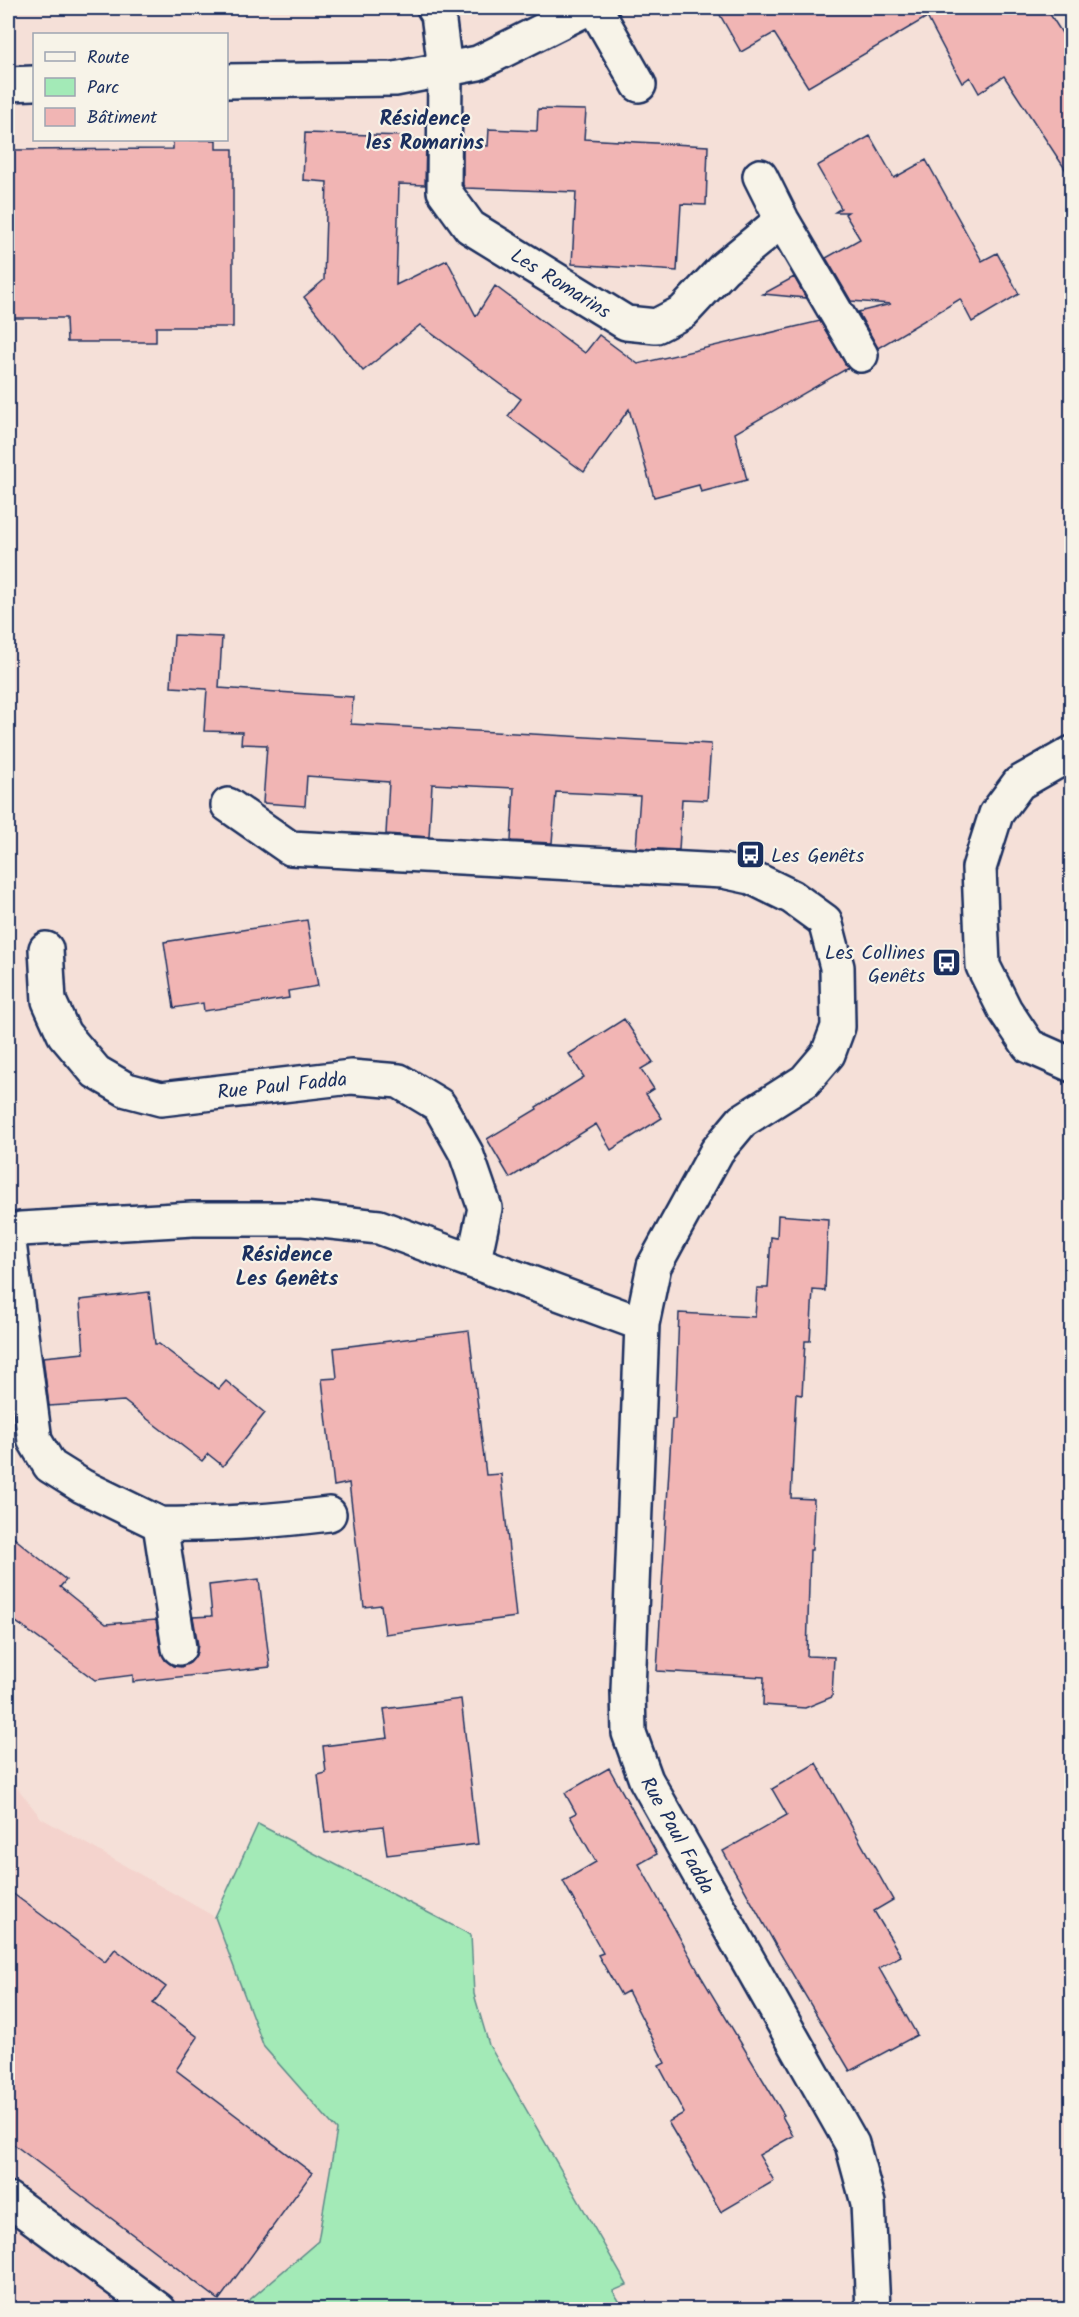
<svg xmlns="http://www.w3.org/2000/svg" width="1079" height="2317" font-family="Kalam,sans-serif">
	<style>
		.built { fill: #f4d3cd }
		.green { fill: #a3eab7; stroke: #5f8c8a; stroke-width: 1.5 }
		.building { fill: #f1b5b4; stroke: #1b2f5e; stroke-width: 1.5 }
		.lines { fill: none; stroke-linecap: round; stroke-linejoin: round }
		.minor-casing { stroke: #1b2f5e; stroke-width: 38 }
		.minor { stroke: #f7f3e8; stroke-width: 33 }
		.labels { text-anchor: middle; stroke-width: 4.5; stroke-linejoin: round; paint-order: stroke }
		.street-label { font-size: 20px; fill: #1b2f5e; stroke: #f7f3e8 }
		.poi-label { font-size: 20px; fill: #1b2f5e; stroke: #f7f3e8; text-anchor: start }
		.neighbourhood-label { font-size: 21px; font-weight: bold; fill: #1b2f5e; stroke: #f7f3e8 }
	</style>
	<rect width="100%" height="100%" fill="#f5e0d8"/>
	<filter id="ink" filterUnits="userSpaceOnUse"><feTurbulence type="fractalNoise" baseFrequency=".0167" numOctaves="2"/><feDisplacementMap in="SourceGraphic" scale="12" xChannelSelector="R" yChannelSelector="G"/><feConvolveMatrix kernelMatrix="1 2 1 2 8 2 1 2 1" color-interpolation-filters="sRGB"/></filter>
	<g filter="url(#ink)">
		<path class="built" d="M 8,1776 L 41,1818 L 215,1917 L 264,2047 L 337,2130 L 318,2241 L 239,2309 L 8,2309 Z"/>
		<path class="green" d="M 258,1824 L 471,1935 L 474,1994 L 489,2045 L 627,2285 L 613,2291 L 624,2309 L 239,2309 L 318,2241 L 337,2130 L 264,2047 L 215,1917 Z"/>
		<path class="building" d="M 716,8 L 1046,8 L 1071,47 L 1071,178 L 1004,76 L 979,93 L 970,77 L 962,83 L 927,17 L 808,87 L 774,33 L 741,52 Z
			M 538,109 L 586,110 L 584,139 L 708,146 L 706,205 L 681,204 L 677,271 L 572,264 L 576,192 L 465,188 L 463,185 L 463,144 L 488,146 L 489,129 L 537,131 Z
			M 305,133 L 406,136 L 406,139 L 426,141 L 425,185 L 399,184 L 396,285 L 447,260 L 476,316 L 495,286 L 585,353 L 599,335 L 638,364 L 820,321 L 848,368 L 735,433 L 747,480 L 701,492 L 699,485 L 654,497 L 629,409 L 584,472 L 508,416 L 521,399 L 420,325 L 363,371 L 304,297 L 324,280 L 327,182 L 303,180 Z
			M 870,136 L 894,178 L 926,160 L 982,261 L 997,253 L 1019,294 L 972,322 L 960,299 L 878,348 L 858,312 L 891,304 L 851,301 L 826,258 L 860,239 L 845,214 L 848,212 L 835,212 L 841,208 L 817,166 Z
			M 173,140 L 216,140 L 216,149 L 233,149 L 233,327 L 156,327 L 156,342 L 67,342 L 66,318 L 8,318 L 8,150 L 173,149 Z
			M 794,277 L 806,298 L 763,294 Z
			M 174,635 L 222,637 L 219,688 L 353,697 L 351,724 L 711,744 L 707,800 L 682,799 L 679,850 L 636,848 L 640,796 L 556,792 L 552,843 L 511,841 L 514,788 L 432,784 L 429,837 L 386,834 L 389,782 L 307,776 L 305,806 L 263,803 L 267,745 L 241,744 L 242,732 L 204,731 L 207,689 L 171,687 Z
			M 307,920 L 318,986 L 288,991 L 289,998 L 204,1011 L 203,1003 L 174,1008 L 164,942 Z
			M 624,1019 L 653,1062 L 641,1069 L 654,1089 L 646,1094 L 662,1118 L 611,1150 L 596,1124 L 510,1178 L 487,1139 L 537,1109 L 536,1107 L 584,1077 L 569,1054 Z
			M 778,1215 L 828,1219 L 825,1291 L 813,1290 L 810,1341 L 805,1341 L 802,1395 L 796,1394 L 791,1498 L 814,1499 L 812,1550 L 810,1550 L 807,1656 L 834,1657 L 832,1697 L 805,1708 L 763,1705 L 764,1677 L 657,1671 L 672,1419 L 675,1419 L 679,1313 L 755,1317 L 757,1288 L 768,1288 L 771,1237 L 777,1238 Z
			M 149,1292 L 155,1344 L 159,1344 L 219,1389 L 226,1381 L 265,1413 L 223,1466 L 208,1454 L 202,1461 L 124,1401 L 49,1406 L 43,1357 L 84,1353 L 80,1300 Z
			M 469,1331 L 486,1475 L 501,1474 L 516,1617 L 385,1634 L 381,1605 L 364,1607 L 349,1483 L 334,1486 L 322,1379 L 337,1378 L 334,1348 Z
			M 8,1375 L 12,1409 L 8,1410 Z
			M 8,1533 L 66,1580 L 60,1587 L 106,1624 L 156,1620 L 161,1651 L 165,1660 L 173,1666 L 181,1667 L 190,1663 L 196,1655 L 198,1645 L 193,1617 L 212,1616 L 209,1585 L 259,1579 L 270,1667 L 133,1682 L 133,1675 L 95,1680 L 8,1616 Z
			M 461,1699 L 478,1844 L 387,1855 L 383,1826 L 325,1833 L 318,1775 L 326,1773 L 323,1746 L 388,1738 L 384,1709 Z
			M 816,1763 L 893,1900 L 874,1911 L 901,1956 L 879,1968 L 917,2035 L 850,2071 L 780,1953 L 723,1851 L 787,1815 L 772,1789 Z
			M 609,1768 L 657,1854 L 639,1864 L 702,1978 L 784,2115 L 782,2116 L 793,2136 L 759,2155 L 774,2181 L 721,2212 L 668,2122 L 684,2113 L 659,2066 L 665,2063 L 628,1991 L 621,1995 L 598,1955 L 603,1953 L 563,1881 L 596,1862 L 570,1816 L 576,1813 L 565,1793 Z
			M 8,1890 L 105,1962 L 115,1949 L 166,1987 L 153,2003 L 198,2037 L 176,2070 L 312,2173 L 219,2300 L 8,2140 Z"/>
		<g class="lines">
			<defs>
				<path id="minor" d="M 434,8 L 438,14 L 445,69 L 444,191 L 470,227 L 626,323 L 656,326 L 683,312 L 724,268 L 782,220
					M 595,8 L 639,85
					M 226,81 L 395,79 L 478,63 L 588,8
					M 8,84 L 34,83
					M 760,176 L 782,220 L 861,355
					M 1072,753 L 1019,783 L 996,814 L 979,868 L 983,966 L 1005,1010 L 1029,1046 L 1072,1065
					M 228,805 L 290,848 L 723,871 L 751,877 L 792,897 L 825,921 L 837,967 L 838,1027 L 828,1054 L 805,1081 L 742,1121 L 717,1151 L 654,1266 L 642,1324 L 628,1691 L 629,1733 L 646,1780 L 852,2144 L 868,2203 L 873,2310
					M 46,949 L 49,1001 L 64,1034 L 96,1072 L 127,1090 L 161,1099 L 351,1077 L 399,1081 L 439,1105 L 466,1153 L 485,1208 L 474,1260
					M 8,1233 L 21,1229 L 193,1219 L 303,1219 L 379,1227 L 642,1324
					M 8,1235 L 35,1441 L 50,1466 L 82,1486 L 160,1524 L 179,1648
					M 160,1524 C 217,1525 272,1521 329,1514
					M 8,2199 L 159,2310"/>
			</defs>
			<use href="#minor" class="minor-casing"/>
			<use href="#minor" class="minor"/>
		</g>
	</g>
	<defs>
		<symbol id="bus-square" viewBox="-11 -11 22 22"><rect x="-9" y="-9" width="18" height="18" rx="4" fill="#1b2f5e" stroke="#f7f3e8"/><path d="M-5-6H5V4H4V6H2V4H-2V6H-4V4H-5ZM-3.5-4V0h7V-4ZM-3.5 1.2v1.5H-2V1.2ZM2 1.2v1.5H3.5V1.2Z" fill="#fff"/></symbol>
	</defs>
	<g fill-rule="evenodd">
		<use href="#bus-square" x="734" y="838" width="33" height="33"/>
		<use href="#bus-square" x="930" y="946" width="33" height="33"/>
	</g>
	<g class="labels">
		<g class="street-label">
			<text transform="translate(561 283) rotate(32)" y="7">Les Romarins</text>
			<text transform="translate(282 1085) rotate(-6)" y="7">Rue Paul Fadda</text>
			<text transform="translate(678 1835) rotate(61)" y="7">Rue Paul Fadda</text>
		</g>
		<g class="poi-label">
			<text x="771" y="862">Les Genêts</text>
			<text x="925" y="959" text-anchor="end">Les Collines<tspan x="925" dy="23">Genêts</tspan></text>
		</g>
		<g class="neighbourhood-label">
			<text x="425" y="125">Résidence<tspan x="425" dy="24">les Romarins</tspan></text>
			<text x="287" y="1261">Résidence<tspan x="287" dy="24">Les Genêts</tspan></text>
		</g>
	</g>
	<rect width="1079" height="2317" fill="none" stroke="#f7f3e8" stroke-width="30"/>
	<rect x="15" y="15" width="1049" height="2287" fill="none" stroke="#1b2f5e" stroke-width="2" filter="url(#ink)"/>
	<rect x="33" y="33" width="195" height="108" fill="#f7f3e8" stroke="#9fa5b1" stroke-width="1.5"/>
	<rect x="45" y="52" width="30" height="9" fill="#f7f3e8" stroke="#9fa5b1" stroke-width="1.5"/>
	<text x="87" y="63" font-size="18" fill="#1b2f5e">Route</text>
	<rect x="45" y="78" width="30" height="18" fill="#a3eab7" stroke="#9fa5b1" stroke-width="1.5"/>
	<text x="87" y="93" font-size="18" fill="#1b2f5e">Parc</text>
	<rect x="45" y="108" width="30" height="18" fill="#f1b5b4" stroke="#9fa5b1" stroke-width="1.5"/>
	<text x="87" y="123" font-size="18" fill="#1b2f5e">Bâtiment</text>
</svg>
